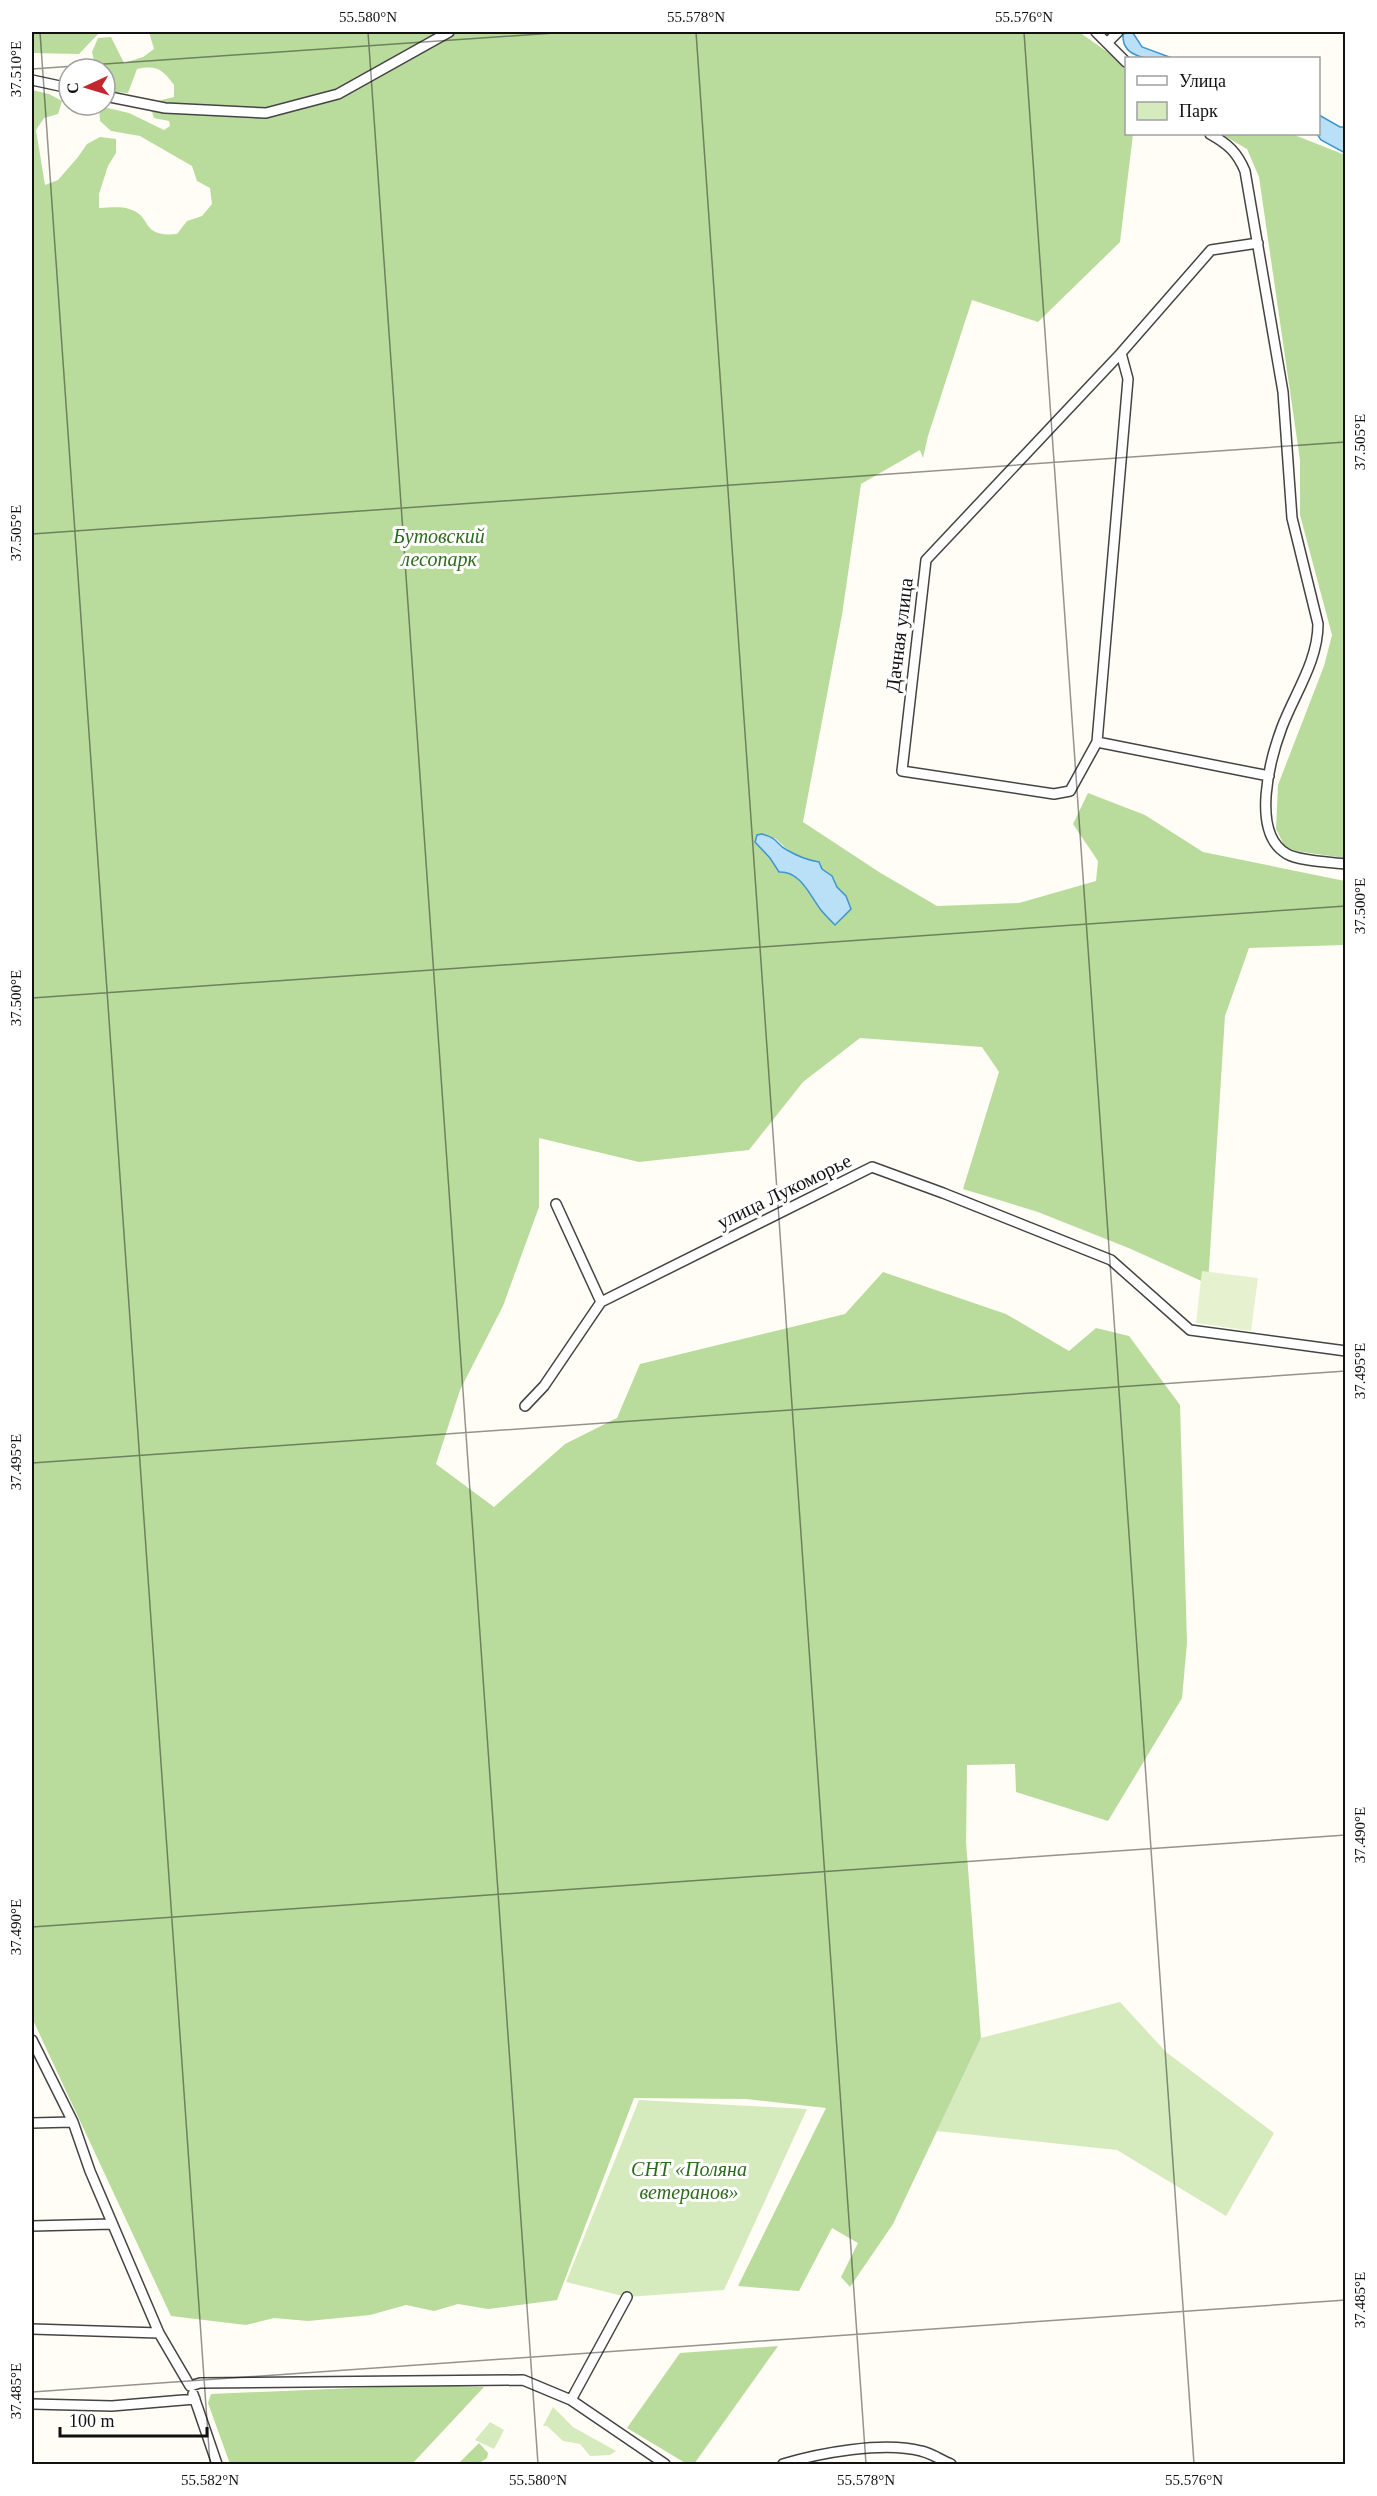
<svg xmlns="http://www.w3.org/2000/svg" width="1377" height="2496" font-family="'Times New Roman',serif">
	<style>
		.green { fill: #d5ebbd }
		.forest { fill: #b9dc9c; fill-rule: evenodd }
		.pitch { fill: #e6f2cf }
		.water { fill: #b9e0f7; stroke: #3f96cf; stroke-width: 1.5 }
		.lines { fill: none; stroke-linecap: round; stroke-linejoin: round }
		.minor-casing { stroke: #444; stroke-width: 12 }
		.minor { stroke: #fff; stroke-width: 9 }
		.ticks { fill: none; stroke: #111; stroke-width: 1.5; stroke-opacity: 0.45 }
		.labels { text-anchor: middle; stroke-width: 6; stroke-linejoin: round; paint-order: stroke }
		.park-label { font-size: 20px; font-style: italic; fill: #2f6b1f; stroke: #fff }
		.street-label { font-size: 20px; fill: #111; stroke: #fff }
		.neatline { fill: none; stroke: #111; stroke-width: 2 }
		.ticks-label { font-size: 15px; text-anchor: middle; fill: #111 }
	</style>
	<rect width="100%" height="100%" fill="#fffdf5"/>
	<path class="green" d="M 1120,2002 L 1166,2052 L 1274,2133 L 1226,2216 L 1117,2150 L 937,2131 L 981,2038 Z
		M 639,2100 L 807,2109 L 724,2290 L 627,2297 L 566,2282 Z
		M 553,2407 L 573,2427 L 616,2451 L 610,2455 L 590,2456 L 580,2444 L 563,2441 L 547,2426 L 543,2426 Z
		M 490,2422 L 504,2430 L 494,2449 L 475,2440 Z"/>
	<path class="forest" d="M 32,32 L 100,32 L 79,54 L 32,53 Z
		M 149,32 L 1079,32 L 1126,65 L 1126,134 L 1133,134 L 1120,242 L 1038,322 L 972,300 L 928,436 L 923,458 L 920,450 L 861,484 L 842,615 L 803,822 L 879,872 L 937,906 L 1019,903 L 1096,881 L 1098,861 L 1073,824 L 1088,793 L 1145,815 L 1203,852 L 1345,881 L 1345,945 L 1249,948 L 1225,1016 L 1208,1284 L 1131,1249 L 1038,1212 L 963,1189 L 999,1072 L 982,1047 L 860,1038 L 803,1082 L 749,1150 L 639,1162 L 539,1138 L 539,1207 L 503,1306 L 460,1390 L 436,1464 L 494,1507 L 565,1444 L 617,1418 L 640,1364 L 845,1314 L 883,1272 L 1006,1314 L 1069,1351 L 1096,1328 L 1129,1336 L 1180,1405 L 1187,1643 L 1182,1698 L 1108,1821 L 1016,1792 L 1015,1764 L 967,1765 L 966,1842 L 981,2038 L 893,2224 L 850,2287 L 841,2277 L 858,2243 L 832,2228 L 799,2291 L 738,2286 L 826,2108 L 746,2099 L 634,2098 L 557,2300 L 488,2309 L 458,2304 L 434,2311 L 406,2305 L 370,2315 L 308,2321 L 274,2318 L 246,2325 L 171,2316 L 32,2018 L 32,90 L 49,94 L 62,101 L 58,114 L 44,118 L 36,130 L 45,185 L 58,180 L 78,157 L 87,144 L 100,137 L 116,139 L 116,153 L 108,166 L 99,194 L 99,208 C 108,208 120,206 129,209 C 153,215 139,238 177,234 L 187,221 L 202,216 L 212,204 L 210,188 L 197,181 L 192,166 L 140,136 L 111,131 L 100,121 L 99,106 L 129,113 L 164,130 L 170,126 L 169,121 L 154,118 L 149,103 L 174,97 L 174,85 C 162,69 157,65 137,69 L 128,93 L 113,92 L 105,86 L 105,69 L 96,69 L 92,52 L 98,38 L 111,37 L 124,63 L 143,57 L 154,49 ZM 775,838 C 788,851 801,860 819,862 L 822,869 L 832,876 L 837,887 L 846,896 L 851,909 L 835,924 C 819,910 803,871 779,872 L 770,858 L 755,842 Z
		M 1221,134 L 1292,134 L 1345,155 L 1345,858 L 1295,851 L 1285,847 L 1276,829 L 1278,785 L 1324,666 L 1332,635 L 1300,515 L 1300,460 L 1259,177 L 1247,149 Z
		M 778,2346 L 694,2464 L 687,2464 L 627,2428 L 680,2353 Z
		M 426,2385 L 484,2387 L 412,2464 L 230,2464 L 208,2403 L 211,2394 Z
		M 479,2443 L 488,2453 L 487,2458 L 478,2464 L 458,2464 Z"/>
	<path class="pitch" d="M 1202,1271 L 1258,1278 L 1251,1331 L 1196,1323 Z"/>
	<path class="water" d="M 1126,32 L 1133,33 L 1142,47 L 1172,58 C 1155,59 1122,61 1123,35 Z
		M 1319,115 L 1340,127 L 1345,127 L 1345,153 L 1321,140 L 1317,134 L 1307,134 L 1318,134 Z
		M 762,834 C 780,839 775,844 787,850 C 797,856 807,860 819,862 L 822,869 L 832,876 L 837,887 L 846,896 L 851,909 L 835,925 C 830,920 825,915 821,910 C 810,896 801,871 779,872 L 770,858 L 755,842 L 757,835 Z"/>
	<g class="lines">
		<defs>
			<path id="minor" d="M 1096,32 L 1126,62
				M 1108,42 L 1118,32
				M 32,80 L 69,88
				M 105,96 L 165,108 L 266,113 L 338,94 L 449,32
				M 1210,134 C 1228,144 1237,152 1245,171 L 1283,392 L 1292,518 L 1318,624 C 1318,661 1295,693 1282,727 C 1270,759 1250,833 1287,854 C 1299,861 1330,862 1346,864
				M 1121,353 L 1128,379 L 1097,742 L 1070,791 L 1054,794 L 902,771 L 926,560 L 1121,353 L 1211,250 L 1258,243
				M 1097,742 L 1269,776
				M 556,1204 L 601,1302
				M 525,1406 L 544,1386 L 601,1302 L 872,1167 L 943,1193 L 1111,1260 L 1190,1330 L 1346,1351
				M 32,2040 L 73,2122 L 90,2171 L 159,2333 L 190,2386 L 200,2383 L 523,2380 L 571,2400 L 665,2464
				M 32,2123 L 73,2122
				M 32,2226 L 112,2224
				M 32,2329 L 159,2333
				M 193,2394 L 217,2464
				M 571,2400 L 627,2297
				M 32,2404 L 112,2406 L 195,2399
				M 783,2464 C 819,2453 884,2441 921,2451 C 931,2453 941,2460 951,2464"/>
		</defs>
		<use href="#minor" class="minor-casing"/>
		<use href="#minor" class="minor"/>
	</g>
	<path class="ticks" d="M 40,32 L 210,2464M 368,32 L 538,2464M 696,32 L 866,2464M 1024,32 L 1194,2464M 32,69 L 569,32M 32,534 L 1346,442M 32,998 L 1346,906M 32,1463 L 1346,1371M 32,1927 L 1346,1835M 32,2392 L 1346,2300"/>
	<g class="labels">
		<g class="park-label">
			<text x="439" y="543">Бутовский<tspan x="439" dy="23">лесопарк</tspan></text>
			<text x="689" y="2176">СНТ «Поляна<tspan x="689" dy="23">ветеранов»</tspan></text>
		</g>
		<g class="street-label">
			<text transform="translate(899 635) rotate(-83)" y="7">Дачная улица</text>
			<text transform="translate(784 1191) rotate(-26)" y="7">улица Лукоморье</text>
		</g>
	</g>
	<rect width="1377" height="2496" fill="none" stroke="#ffffff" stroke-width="66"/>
	<rect x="1125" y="57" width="195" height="78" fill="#ffffff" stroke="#a0a0a0" stroke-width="1.5"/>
	<rect x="1137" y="76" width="30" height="9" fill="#ffffff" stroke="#a0a0a0" stroke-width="1.5"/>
	<text x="1179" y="87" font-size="18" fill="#111111">Улица</text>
	<rect x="1137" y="102" width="30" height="18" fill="#d5ebbd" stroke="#a0a0a0" stroke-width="1.5"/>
	<text x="1179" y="117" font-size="18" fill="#111111">Парк</text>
	<g transform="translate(87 87) rotate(266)"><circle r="28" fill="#ffffff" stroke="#a0a0a0" stroke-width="1.5"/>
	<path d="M0-4.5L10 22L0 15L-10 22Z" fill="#c4262e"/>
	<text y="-9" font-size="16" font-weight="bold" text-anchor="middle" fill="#111111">С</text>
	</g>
	<path d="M60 2427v9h147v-9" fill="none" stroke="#111111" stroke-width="3"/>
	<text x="69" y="2427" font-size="18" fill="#111111" stroke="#ffffff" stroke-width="4.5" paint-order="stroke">100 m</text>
	<rect x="33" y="33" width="1311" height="2430" class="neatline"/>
	<g class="ticks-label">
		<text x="368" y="22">55.580°N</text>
		<text x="696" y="22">55.578°N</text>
		<text x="1024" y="22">55.576°N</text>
		<text transform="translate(16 69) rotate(-90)" y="5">37.510°E</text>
		<text transform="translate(1360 442) rotate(-90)" y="5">37.505°E</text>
		<text transform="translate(16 533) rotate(-90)" y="5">37.505°E</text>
		<text transform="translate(1360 906) rotate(-90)" y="5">37.500°E</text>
		<text transform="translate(16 998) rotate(-90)" y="5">37.500°E</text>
		<text transform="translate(1360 1371) rotate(-90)" y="5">37.495°E</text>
		<text transform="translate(16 1462) rotate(-90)" y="5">37.495°E</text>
		<text transform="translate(1360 1835) rotate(-90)" y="5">37.490°E</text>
		<text transform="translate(16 1927) rotate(-90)" y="5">37.490°E</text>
		<text transform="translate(1360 2300) rotate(-90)" y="5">37.485°E</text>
		<text transform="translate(16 2391) rotate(-90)" y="5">37.485°E</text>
		<text x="210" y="2485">55.582°N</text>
		<text x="538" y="2485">55.580°N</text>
		<text x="866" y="2485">55.578°N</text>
		<text x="1194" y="2485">55.576°N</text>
	</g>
</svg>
